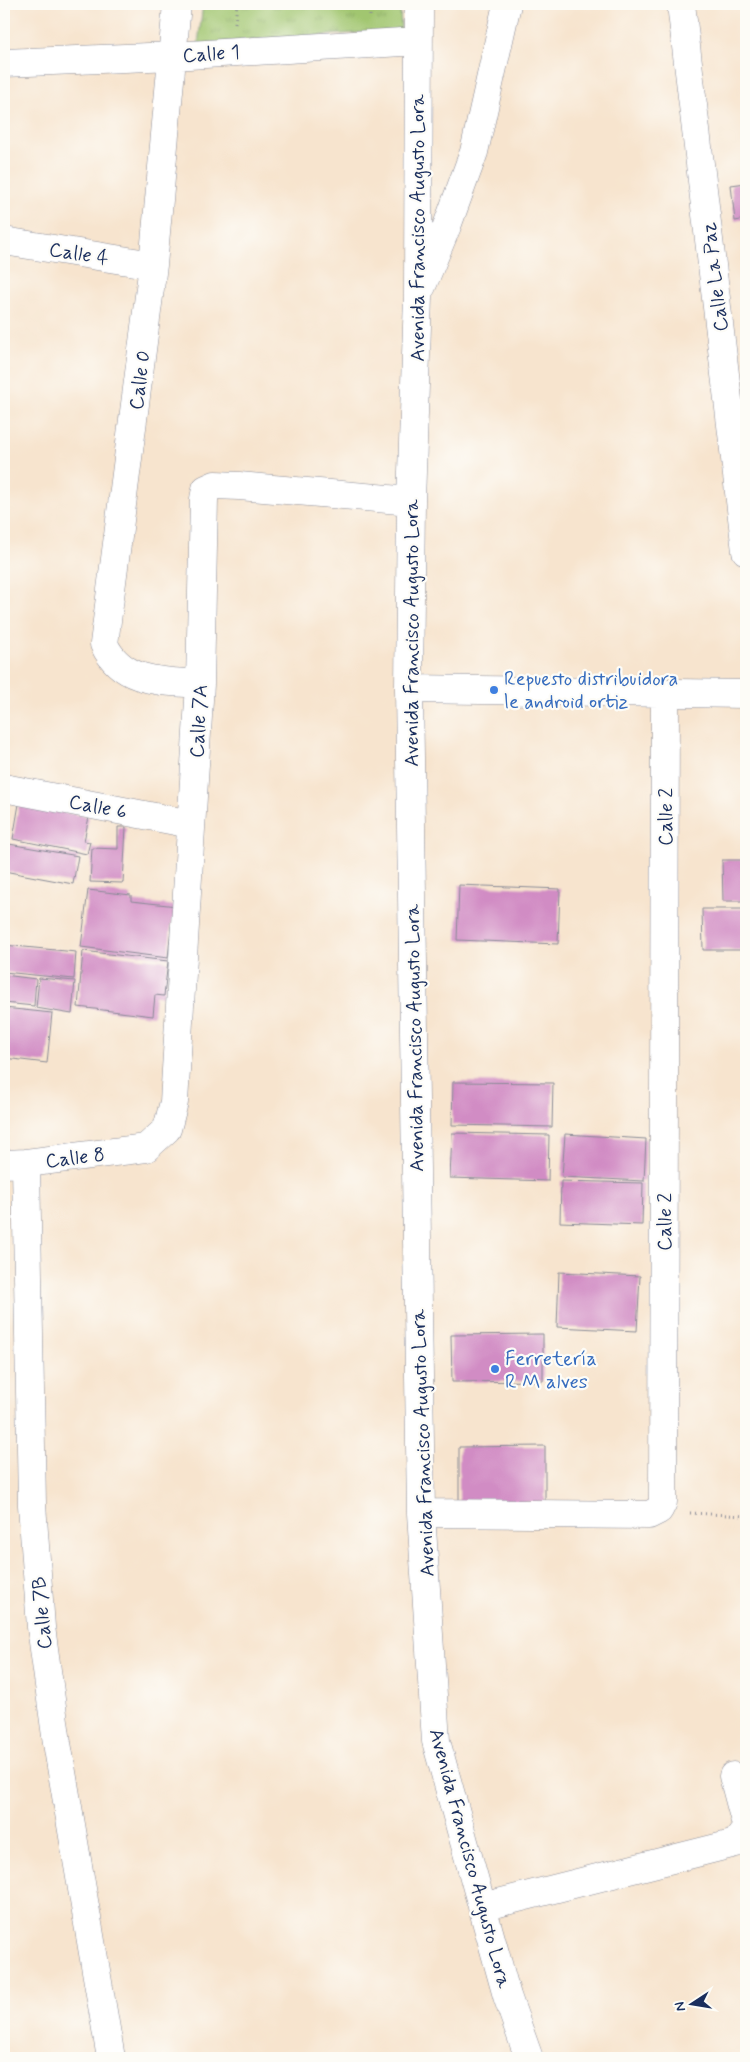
<svg xmlns="http://www.w3.org/2000/svg" width="750" height="2062" font-family="Mynerve,sans-serif">
	<style>
		.park { fill: url(#park-tufts); stroke: #5e7a67 }
		.building { fill: #d18cc4 }
		.lines { fill: none; stroke-linecap: round; stroke-linejoin: round }
		.minor-casing { stroke: #898a96; stroke-width: 29 }
		.path { stroke: #898a96; stroke-width: 3; stroke-dasharray: 1 4; stroke-linecap: butt }
		.minor { stroke: #fff; stroke-width: 28 }
		.shop-dot { fill: #3f7fe0; stroke: #fdfcf7; stroke-width: 2 }
		.labels { text-anchor: middle; stroke-width: 4.5; stroke-linejoin: round; paint-order: stroke }
		.street-label { font-size: 20px; fill: #1b2f5e; stroke: #fdfcf7 }
		.shop-label { font-size: 20px; fill: #366cbe; stroke: #fdfcf7; text-anchor: start }
	</style>
	<defs>
		<pattern id="park-tufts" width="24" height="20" patternUnits="userSpaceOnUse" patternTransform="scale(1.25)"><rect width="24" height="20" fill="#a1c670"/><path d="M3 7l-1-3M5 7V3M7 7l1-3M15 17l-1-3M17 17v-4M19 17l1-3" fill="none" stroke="#8aaa63"/></pattern>
	</defs>
	<rect width="100%" height="100%" fill="#fdfcf7"/>
	<filter id="ink" filterUnits="userSpaceOnUse"><feTurbulence type="fractalNoise" baseFrequency=".02" numOctaves="2"/><feDisplacementMap in="SourceGraphic" scale="10" xChannelSelector="R" yChannelSelector="G"/><feConvolveMatrix kernelMatrix="1 2 1 2 8 2 1 2 1" color-interpolation-filters="sRGB"/></filter>
	<filter id="wash" filterUnits="userSpaceOnUse"><feTurbulence type="fractalNoise" baseFrequency=".0096" numOctaves="4" result="noise"/><feDisplacementMap in="SourceGraphic" scale="20" xChannelSelector="R" yChannelSelector="G"/><feGaussianBlur stdDeviation="1.12" result="paint"/><feColorMatrix in="noise" values="0 0 0 0 0 0 0 0 0 0 0 0 0 0 0 0 0 1.4 0 .05"/><feComposite in="paint" operator="in"/></filter>
	<g filter="url(#wash)">
		<rect width="100%" height="100%" fill="#f7e4ce"/>
		<path class="park" d="M 203,4 L 400,4 L 401,30 L 198,44 Z"/>
		<g id="blocks">
			<path class="building" d="M 746,183 L 746,219 L 735,221 L 731,185 Z
				M 19,804 L 89,817 L 84,841 L 90,842 L 87,854 L 13,839 Z
				M 118,827 L 126,827 L 123,883 L 90,882 L 92,848 L 118,849 Z
				M 9,844 L 78,856 L 73,884 L 4,871 Z
				M 722,860 L 746,860 L 746,901 L 723,901 Z
				M 459,885 L 560,889 L 558,944 L 457,940 Z
				M 88,890 L 131,895 L 131,901 L 177,906 L 171,927 L 168,958 L 81,947 Z
				M 702,909 L 746,909 L 746,950 L 703,950 Z
				M 4,945 L 76,952 L 74,979 L 4,972 Z
				M 83,951 L 168,961 L 164,996 L 155,995 L 153,1016 L 78,1007 Z
				M 4,975 L 36,979 L 34,1006 L 4,1003 Z
				M 39,978 L 75,981 L 72,1014 L 36,1008 Z
				M 4,1008 L 52,1013 L 47,1063 L 4,1058 Z
				M 453,1082 L 553,1083 L 552,1127 L 452,1125 Z
				M 452,1133 L 549,1135 L 548,1181 L 450,1178 Z
				M 565,1134 L 646,1139 L 644,1181 L 562,1177 Z
				M 561,1181 L 643,1183 L 642,1225 L 560,1222 Z
				M 559,1272 L 640,1276 L 637,1331 L 557,1327 Z
				M 543,1334 L 543,1381 L 452,1382 L 451,1335 Z
				M 545,1446 L 545,1502 L 459,1503 L 459,1447 Z"/>
		</g>
	</g>
	<g filter="url(#ink)">
		<use href="#blocks" fill-opacity="0" stroke="#898a96" stroke-width="1"/>
		<g class="lines">
			<defs>
				<path id="minor" d="M 177,4 L 153,265 L 104,644 C 122,684 164,681 200,684
					M 419,4 L 418,297 L 411,501 L 409,689 L 421,1513 L 436,1741 L 507,1996 L 529,2058
					M 681,4 L 746,551
					M 4,63 L 173,56 L 418,41
					M 4,241 L 153,265
					M 422,286 L 447,226 L 474,152 L 507,4
					M 409,689 L 746,694
					M 4,788 L 191,824
					M 26,1163 L 32,1505 L 41,1627 L 57,1743 L 111,2058
					M 4,1164 L 26,1163 L 146,1148 L 167,1129 L 174,1102 L 200,684 L 204,499 L 206,489 L 215,485 L 239,486 L 411,501
					M 421,1513 L 649,1515 L 659,1510 L 663,1502 L 665,693
					M 733,1776 L 746,1825
					M 482,1907 L 736,1843 L 746,1829"/>
			</defs>
			<use href="#minor" class="minor-casing"/>
			<path class="path" d="M 370,16 L 370,4
				M 235,23 L 237,4
				M 690,1513 L 746,1516"/>
			<use href="#minor" class="minor"/>
		</g>
	</g>
	<g class="shop-dot">
		<circle cx="494" cy="690" r="5"/>
		<circle cx="495" cy="1369" r="5"/>
	</g>
	<g class="labels">
		<g class="street-label">
			<text transform="translate(211 53) rotate(-4)" y="7">Calle 1</text>
			<text transform="translate(417 228) rotate(-90)" y="7">Avenida Francisco Augusto Lora</text>
			<text transform="translate(79 253) rotate(9)" y="7">Calle 4</text>
			<text transform="translate(714 277) rotate(-97)" y="7">Calle La Paz</text>
			<text transform="translate(139 380) rotate(-83)" y="7">Calle 0</text>
			<text transform="translate(411 633) rotate(-90)" y="7">Avenida Francisco Augusto Lora</text>
			<text transform="translate(198 721) rotate(-87)" y="7">Calle 7A</text>
			<text transform="translate(98 806) rotate(11)" y="7">Calle 6</text>
			<text transform="translate(665 817) rotate(-90)" y="7">Calle 2</text>
			<text transform="translate(414 1038) rotate(-91)" y="7">Avenida Francisco Augusto Lora</text>
			<text transform="translate(75 1157) rotate(-7)" y="7">Calle 8</text>
			<text transform="translate(664 1222) rotate(-90)" y="7">Calle 2</text>
			<text transform="translate(422 1443) rotate(-92)" y="7">Avenida Francisco Augusto Lora</text>
			<text transform="translate(41 1613) rotate(-95)" y="7">Calle 7B</text>
			<text transform="translate(471 1858) rotate(75)" y="7">Avenida Francisco Augusto Lora</text>
		</g>
		<g class="shop-label">
			<text x="504" y="685">Repuesto distribuidora<tspan x="504" dy="23">le android ortiz</tspan></text>
			<text x="505" y="1365">Ferretería<tspan x="505" dy="23">R M alves</tspan></text>
		</g>
	</g>
	<rect width="750" height="2062" fill="none" stroke="#fdfcf7" stroke-width="20"/>
	<g transform="translate(692 2004) rotate(258)" stroke="#fdfcf7" stroke-width="4" paint-order="stroke">
	<path d="M0-4L9 19L0 12L-9 19Z" fill="#1b2f5e"/>
	<text y="-8" font-size="14" font-weight="bold" text-anchor="middle" fill="#1b2f5e">N</text>
	</g>
</svg>
